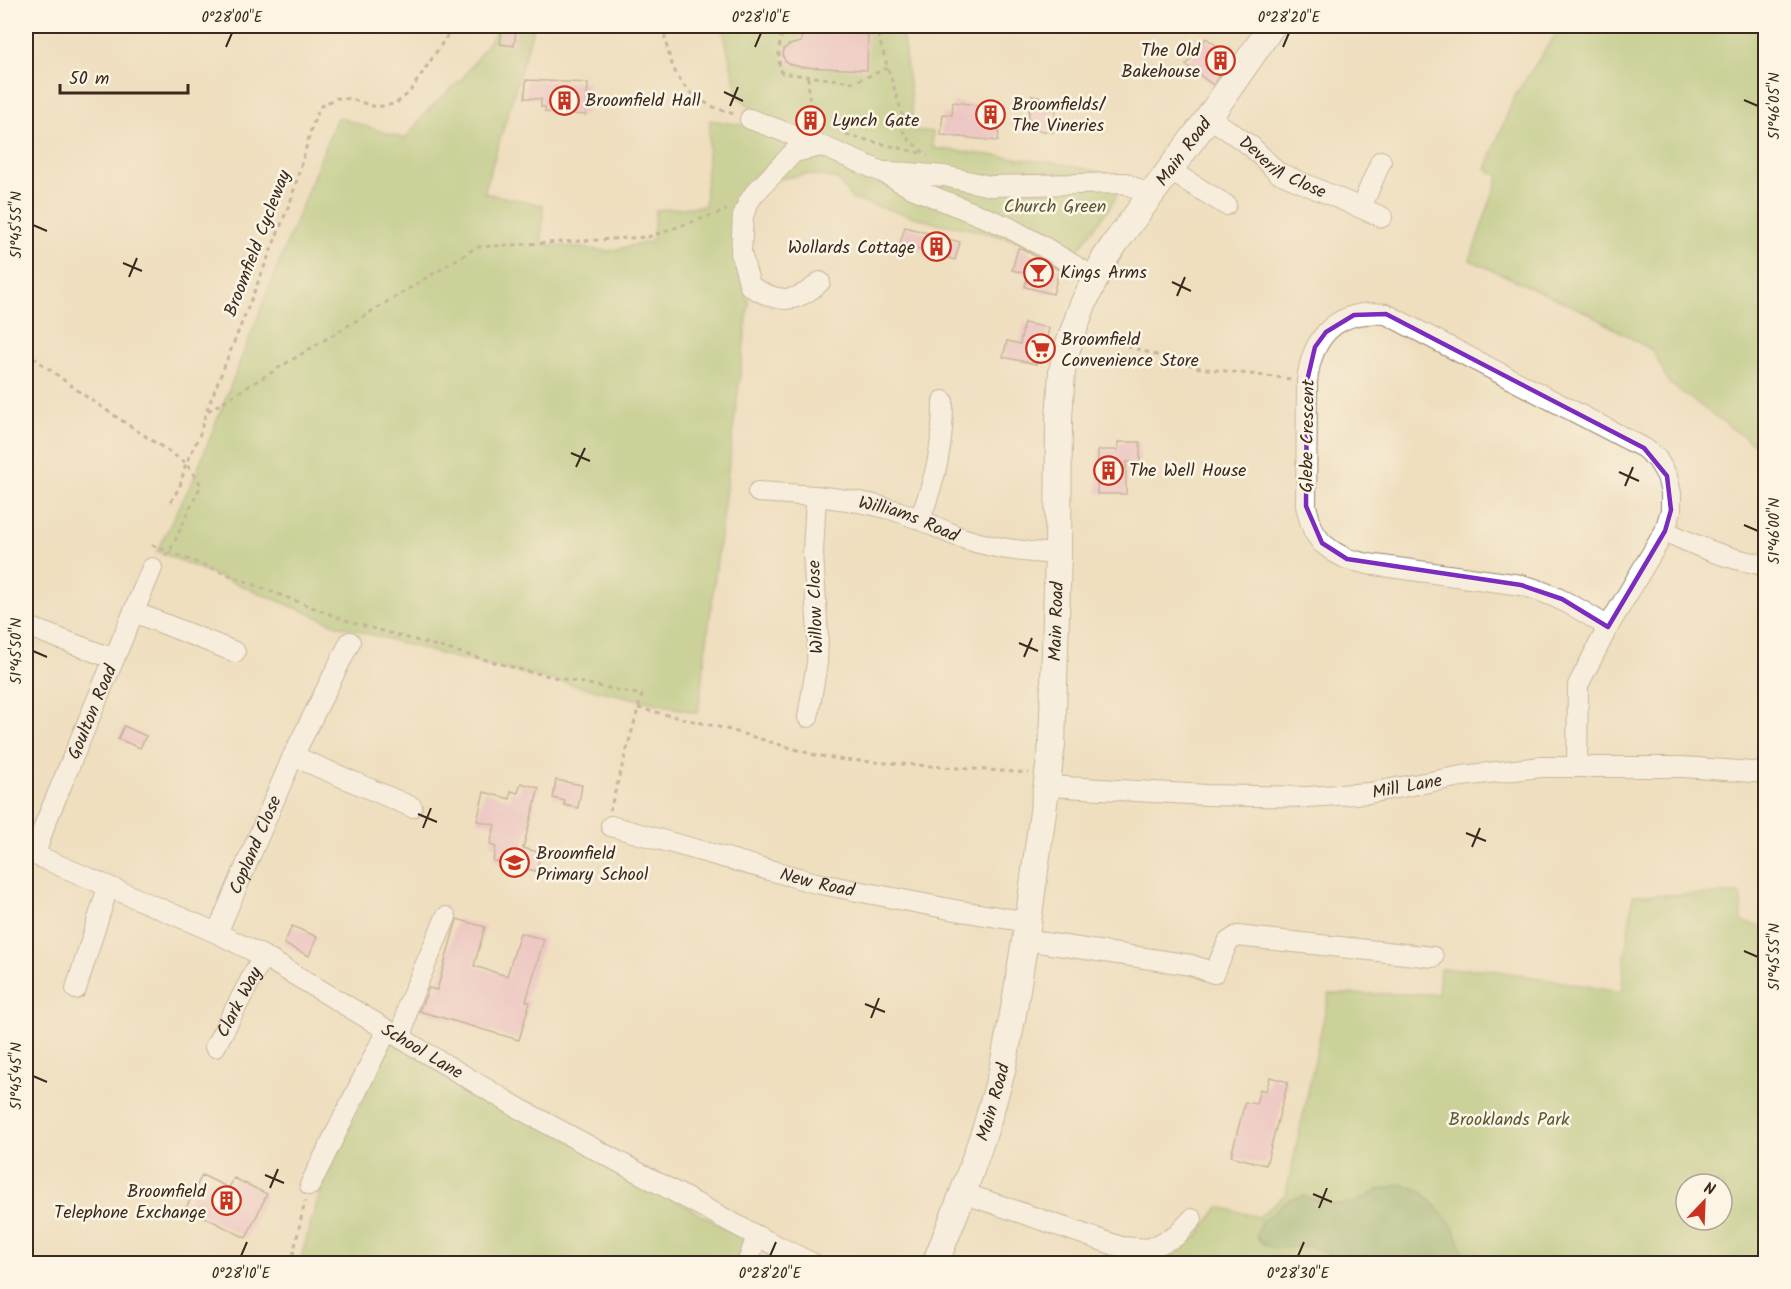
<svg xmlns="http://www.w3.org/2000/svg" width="1791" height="1289" font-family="Kalam,sans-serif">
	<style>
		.green { fill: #a0c26c; stroke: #6e7645; stroke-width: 1.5; fill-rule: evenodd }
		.forest { fill: #80a860; stroke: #5e693f; stroke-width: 1.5 }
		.building { fill: #ecaaca }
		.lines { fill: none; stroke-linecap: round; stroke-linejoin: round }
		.minor-casing { stroke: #95846e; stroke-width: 22 }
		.major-casing { stroke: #95846e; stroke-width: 28 }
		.path { stroke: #95846e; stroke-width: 3; stroke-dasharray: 4.5 4.5; stroke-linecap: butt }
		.minor { stroke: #fff; stroke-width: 20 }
		.major { stroke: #fff; stroke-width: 26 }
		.marked { fill: none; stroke: #7b2cbf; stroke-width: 4.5; stroke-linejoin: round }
		.ticks { fill: none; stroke: #3b2a1e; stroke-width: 2 }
		.labels { text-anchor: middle; stroke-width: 5; stroke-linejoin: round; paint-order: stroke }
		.poi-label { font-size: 18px; fill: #3b2a1e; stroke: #fcf5e5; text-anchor: start }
		.street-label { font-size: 18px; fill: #3b2a1e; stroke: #fcf5e5 }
		.park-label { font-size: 18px; fill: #595835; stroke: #fcf5e5 }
		.neatline { fill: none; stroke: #3b2a1e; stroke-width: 2 }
		.ticks-label { font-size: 15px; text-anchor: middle; fill: #3b2a1e }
	</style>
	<rect width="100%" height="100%" fill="#fcf5e5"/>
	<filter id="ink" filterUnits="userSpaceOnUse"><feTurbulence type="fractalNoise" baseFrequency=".0167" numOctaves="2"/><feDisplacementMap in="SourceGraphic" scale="12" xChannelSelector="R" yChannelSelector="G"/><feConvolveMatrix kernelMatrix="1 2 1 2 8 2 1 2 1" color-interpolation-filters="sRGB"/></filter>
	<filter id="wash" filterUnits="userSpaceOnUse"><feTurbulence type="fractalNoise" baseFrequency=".008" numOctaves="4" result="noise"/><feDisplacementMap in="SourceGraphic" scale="24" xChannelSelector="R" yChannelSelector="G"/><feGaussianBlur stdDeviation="1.35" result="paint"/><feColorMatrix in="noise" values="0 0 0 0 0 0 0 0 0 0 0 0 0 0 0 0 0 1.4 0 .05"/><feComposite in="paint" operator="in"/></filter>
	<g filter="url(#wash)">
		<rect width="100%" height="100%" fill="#efdfbf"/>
		<path class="green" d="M 500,26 L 519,26 L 533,29 L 484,193 L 543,205 L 542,244 L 608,251 L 652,241 L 656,210 L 705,206 L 710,120 L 757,127 L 758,114 L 738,96 L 722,26 L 901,26 L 911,97 L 913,130 L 933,132 L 933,148 L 1063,164 L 1127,178 L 1112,204 L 1074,255 L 975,230 L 931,222 L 852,199 L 837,179 L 806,174 L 755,184 L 737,260 L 749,303 L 698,713 L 455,658 L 337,625 L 157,551 L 194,478 L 337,117 L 405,139 L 429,109 L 463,78 Z
			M 1561,26 L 1765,26 L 1765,452 L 1669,383 L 1653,351 L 1588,313 L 1470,260 L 1499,176 L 1486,169 L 1514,97 Z
			M 1741,894 L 1742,922 L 1765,927 L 1765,1263 L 1124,1264 L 1196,1238 L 1219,1207 L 1259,1217 L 1286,1194 L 1329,994 L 1438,994 L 1440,969 L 1486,969 L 1621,992 L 1633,895 ZM 1686,1184 L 1722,1184 L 1722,1220 L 1686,1220 Z
			M 391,1040 L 746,1240 L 737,1263 L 299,1264 L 320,1192 Z"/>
		<path class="forest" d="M 1401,1184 L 1421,1191 L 1437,1207 L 1454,1229 L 1464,1254 L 1463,1263 L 1335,1263 L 1329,1254 L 1311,1246 L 1271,1248 L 1261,1242 L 1256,1236 L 1261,1222 L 1277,1210 L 1289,1199 L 1304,1196 L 1332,1204 L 1354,1203 L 1379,1190 Z"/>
		<g id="blocks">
			<path class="building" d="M 838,26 L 857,26 L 856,34 L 868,34 L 867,70 L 801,67 L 789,64 L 785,61 L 783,56 L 784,49 L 789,45 L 801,42 L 802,30 L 838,32 Z
				M 502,28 L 516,30 L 514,46 L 500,44 Z
				M 1206,38 L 1232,57 L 1213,85 L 1186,65 Z
				M 526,80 L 588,83 L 586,115 L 545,112 L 545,107 L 541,107 L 541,99 L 525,98 Z
				M 1031,96 L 1057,100 L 1053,132 L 1027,129 Z
				M 953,102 L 1001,108 L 998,141 L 941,135 L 943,114 L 952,115 Z
				M 905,227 L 960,242 L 955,260 L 900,243 Z
				M 1018,248 L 1023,249 L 1059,270 L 1053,294 L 1025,287 L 1028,274 L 1012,270 Z
				M 1024,323 L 1049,328 L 1042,360 L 1037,359 L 1036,364 L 1003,357 L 1007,341 L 1020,344 Z
				M 1118,442 L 1140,442 L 1140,462 L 1126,462 L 1126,494 L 1097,494 L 1098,450 L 1118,450 Z
				M 124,726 L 146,736 L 140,748 L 118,739 Z
				M 556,780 L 582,785 L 578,808 L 564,805 L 565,801 L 553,798 Z
				M 521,783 L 539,788 L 523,848 L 541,853 L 536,871 L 493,861 L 496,847 L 490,845 L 495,825 L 477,821 L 484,792 L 510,799 L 511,791 L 518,793 Z
				M 457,919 L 485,927 L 474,966 L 507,976 L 520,933 L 544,939 L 526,1001 L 530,1002 L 519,1040 L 419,1011 L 429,988 L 437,990 Z
				M 292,926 L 317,937 L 309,956 L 284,944 Z
				M 1270,1077 L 1288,1082 L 1266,1165 L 1231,1156 L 1245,1102 L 1256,1104 L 1260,1089 L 1266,1091 Z
				M 202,1175 L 229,1188 L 234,1178 L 267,1194 L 246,1238 L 186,1208 Z"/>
		</g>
	</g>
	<g filter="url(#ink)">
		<use href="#blocks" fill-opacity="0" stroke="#95846e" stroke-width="1.5"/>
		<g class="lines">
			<defs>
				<g id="minor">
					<path id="s1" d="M 1209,117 L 1252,147 L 1277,172 L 1382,217"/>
					<path d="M 750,119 L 822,146 L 882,172 L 912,188 L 1006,226 L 1044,247 L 1095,278"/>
					<path d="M 1169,170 L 1226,205"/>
					<path d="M 886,172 L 909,173 L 944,176 L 990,186 L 1125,183 L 1149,195"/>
					<path d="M 1361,208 L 1381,161"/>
					<path d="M 820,282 C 795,305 778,303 750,286 L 741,253 L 743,216 L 748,203 L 754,194 L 794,152 L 822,146"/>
					<path id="s2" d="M 758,492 C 803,495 847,497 890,509 C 913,515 933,526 954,535 C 988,548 1022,552 1058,554"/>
					<path d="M 920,519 C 936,477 943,447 943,401"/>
					<path d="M 1665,531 C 1698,547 1729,560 1766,565"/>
					<path d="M 134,612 L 235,652"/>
					<path d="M 26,626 L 114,659"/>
					<path d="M 808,717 L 817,663 L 818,636 L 813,553 L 816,496"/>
					<path d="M 293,756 L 412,807"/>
					<path d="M 1577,766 L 1578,685 L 1608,627 L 1665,531 L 1671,510 L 1671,493 L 1667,476 L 1657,459 L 1644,448 L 1386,314 C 1338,309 1312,335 1307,381 L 1306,506 L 1310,521 L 1314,532 L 1322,543 L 1334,552 L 1347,559 L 1368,564 L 1521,585 C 1553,593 1580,609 1608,627"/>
					<path id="s3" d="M 1048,786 L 1207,795 L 1307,797 L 1369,793 L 1462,776 L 1541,767 L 1683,767 L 1766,773"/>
					<path id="s4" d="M 611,826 L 816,883 L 955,910 L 1028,922"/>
					<path id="s5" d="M 26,853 L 35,855 L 217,933 L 263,956 L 520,1109 L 757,1236 L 814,1264"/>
					<path id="s6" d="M 35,855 L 45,824 L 152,568"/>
					<path id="s7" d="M 217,933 L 293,756 L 350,642"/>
					<path d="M 1025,940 L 1191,965 L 1214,973 L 1228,942 L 1237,936 L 1433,957"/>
					<path d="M 76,989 L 108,887"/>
					<path d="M 402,1039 L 408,1005 L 446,917"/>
					<path id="s8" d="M 215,1047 L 263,956"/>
					<path d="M 310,1185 L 387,1030"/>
					<path d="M 963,1193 L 1121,1247 L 1149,1249 L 1176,1236 L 1192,1219"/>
					<path d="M 747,1264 L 757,1236"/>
				</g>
				<g id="major">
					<path id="s9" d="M 935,1264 L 963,1193 L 986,1127 L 1002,1071 L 1013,1014 L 1028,922 L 1052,745 L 1058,554 L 1059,419 L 1062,371 L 1067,349 L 1083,304 L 1105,258 L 1116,242 L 1209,117 L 1272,26"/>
				</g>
			</defs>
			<use href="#minor" class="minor-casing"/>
			<use href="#major" class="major-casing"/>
			<path class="path" d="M 663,26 C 671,76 682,99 734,114
				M 774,26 L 784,30
				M 786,26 C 779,36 776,62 782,73 L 854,82 L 888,68
				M 875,26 L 904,120 L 903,131 L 909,140 L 928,156
				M 808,77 L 811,124
				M 846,135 L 924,154
				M 1093,336 L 1200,368 L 1291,379
				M 26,352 L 88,398 L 186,463 L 201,485 L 170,551 L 165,556
				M 208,411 L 477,247 L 648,237 L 727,210
				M 171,502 L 180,486 L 186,463 L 199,437 L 206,412 L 291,200 L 313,123 L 321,106 L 336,98 L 351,99 L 376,107 L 395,104 L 409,93 L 449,33 L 458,26
				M 152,545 L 350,622 L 530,672 L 642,695 L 610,810
				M 638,708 L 723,728 L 815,755 L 845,760 L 1029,773
				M 291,1264 L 305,1201"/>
			<use href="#minor" class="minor"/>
			<use href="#major" class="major"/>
		</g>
	</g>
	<path d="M0 0H1791V1289H0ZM 1386,314 L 1644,448 L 1667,476 L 1671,510 L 1665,531 L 1608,627 L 1562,599 L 1521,585 L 1347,559 L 1322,543 L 1306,506 L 1307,381 L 1315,347 L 1326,332 L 1354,315 Z" fill="#efdfbf" fill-opacity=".55" fill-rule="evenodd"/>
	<path class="marked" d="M 1386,314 L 1644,448 L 1667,476 L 1671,510 L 1665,531 L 1608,627 L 1562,599 L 1521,585 L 1347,559 L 1322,543 L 1306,506 L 1307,381 L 1315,347 L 1326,332 L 1354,315 Z"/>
	<path class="ticks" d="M 226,47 L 232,33M 755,47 L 761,33M 1283,47 L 1289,33M 724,92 L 743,101M 1744,100 L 1758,106M 730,106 L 738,87M 33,225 L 47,231M 123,263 L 142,271M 129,277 L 137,258M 1172,282 L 1191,291M 1177,296 L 1185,277M 571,453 L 590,461M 576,467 L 585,448M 1619,472 L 1639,481M 1625,486 L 1633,467M 1744,525 L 1758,531M 1019,643 L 1038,651M 33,651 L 47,657M 1024,657 L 1032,638M 418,814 L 437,822M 423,828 L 431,808M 1466,833 L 1486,841M 1472,847 L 1480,828M 1744,951 L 1758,957M 865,1004 L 885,1012M 871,1018 L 879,998M 33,1076 L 47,1082M 265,1175 L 284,1183M 270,1188 L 278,1169M 1313,1194 L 1332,1202M 1319,1208 L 1327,1188M 241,1256 L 247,1242M 770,1256 L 776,1242M 1298,1256 L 1304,1242"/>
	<defs>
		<symbol id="building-ring" viewBox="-11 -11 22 22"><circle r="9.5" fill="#fcf5e5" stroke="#c8321e" stroke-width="1.5"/><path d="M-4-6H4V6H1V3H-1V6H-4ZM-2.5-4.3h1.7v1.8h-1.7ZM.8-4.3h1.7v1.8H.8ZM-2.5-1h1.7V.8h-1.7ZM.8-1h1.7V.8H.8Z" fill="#c8321e"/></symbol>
		<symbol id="bar-ring" viewBox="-11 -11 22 22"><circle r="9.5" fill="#fcf5e5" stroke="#c8321e" stroke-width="1.5"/><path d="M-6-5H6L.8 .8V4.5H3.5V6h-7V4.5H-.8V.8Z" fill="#c8321e"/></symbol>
		<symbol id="supermarket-ring" viewBox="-11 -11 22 22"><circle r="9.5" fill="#fcf5e5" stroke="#c8321e" stroke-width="1.5"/><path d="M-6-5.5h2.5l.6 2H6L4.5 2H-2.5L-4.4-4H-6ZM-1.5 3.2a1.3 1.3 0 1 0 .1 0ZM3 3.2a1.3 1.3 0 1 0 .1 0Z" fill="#c8321e"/></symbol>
		<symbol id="school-ring" viewBox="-11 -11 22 22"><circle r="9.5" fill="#fcf5e5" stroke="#c8321e" stroke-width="1.5"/><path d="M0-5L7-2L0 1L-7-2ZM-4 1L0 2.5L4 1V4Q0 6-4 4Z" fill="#c8321e"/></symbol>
	</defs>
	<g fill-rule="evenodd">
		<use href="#building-ring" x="1204" y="44" width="33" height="33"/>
		<use href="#building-ring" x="548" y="84" width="33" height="33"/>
		<use href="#building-ring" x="974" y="98" width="33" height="33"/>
		<use href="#building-ring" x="794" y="104" width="33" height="33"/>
		<use href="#building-ring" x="920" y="230" width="33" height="33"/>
		<use href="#bar-ring" x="1022" y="256" width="33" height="33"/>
		<use href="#supermarket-ring" x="1024" y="332" width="33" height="33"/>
		<use href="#building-ring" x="1092" y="454" width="33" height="33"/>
		<use href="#school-ring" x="498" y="846" width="33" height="33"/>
		<use href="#building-ring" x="210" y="1184" width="33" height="33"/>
	</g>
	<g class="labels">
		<g class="poi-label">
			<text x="1200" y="56" text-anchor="end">The Old<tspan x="1200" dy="21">Bakehouse</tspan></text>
			<text x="585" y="106">Broomfield Hall</text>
			<text x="1012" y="110">Broomfields/<tspan x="1012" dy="21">The Vineries</tspan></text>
			<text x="832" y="126">Lynch Gate</text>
			<text x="915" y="253" text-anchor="end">Wollards Cottage</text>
			<text x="1060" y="278">Kings Arms</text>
			<text x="1061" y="345">Broomfield<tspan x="1061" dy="21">Convenience Store</tspan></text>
			<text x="1129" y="476">The Well House</text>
			<text x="536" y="859">Broomfield<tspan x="536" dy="21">Primary School</tspan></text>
			<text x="206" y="1197" text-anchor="end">Broomfield<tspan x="206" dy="21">Telephone Exchange</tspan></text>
		</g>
		<g class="street-label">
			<text dy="6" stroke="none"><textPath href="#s9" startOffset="1162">Main Road</textPath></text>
			<text dy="6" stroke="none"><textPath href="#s1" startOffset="90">Deverill Close</textPath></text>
			<text transform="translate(257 243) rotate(-69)" y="6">Broomfield Cycleway</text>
			<text transform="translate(1307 436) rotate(-89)" y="6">Glebe Crescent</text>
			<text dy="6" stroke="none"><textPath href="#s2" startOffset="154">Williams Road</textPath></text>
			<text transform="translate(815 607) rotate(-92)" y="6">Willow Close</text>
			<text dy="6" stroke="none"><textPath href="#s9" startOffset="658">Main Road</textPath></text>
			<text dy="6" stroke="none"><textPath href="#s6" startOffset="154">Goulton Road</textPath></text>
			<text dy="6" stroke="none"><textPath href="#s3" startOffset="360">Mill Lane</textPath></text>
			<text dy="6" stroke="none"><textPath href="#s7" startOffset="96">Copland Close</textPath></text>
			<text dy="6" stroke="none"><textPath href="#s4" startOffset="214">New Road</textPath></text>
			<text dy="6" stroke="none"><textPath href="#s8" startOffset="51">Clark Way</textPath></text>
			<text dy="6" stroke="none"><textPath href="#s5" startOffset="444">School Lane</textPath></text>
			<text dy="6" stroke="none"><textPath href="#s9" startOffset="172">Main Road</textPath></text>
		</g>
		<g class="park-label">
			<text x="1055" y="212">Church Green</text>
			<text x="1509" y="1125">Brooklands Park</text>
		</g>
	</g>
	<rect width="1791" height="1289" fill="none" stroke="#fcf5e5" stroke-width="66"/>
	<g transform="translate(1704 1202) rotate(23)"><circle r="28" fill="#fcf5e5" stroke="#afa495" stroke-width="1.5"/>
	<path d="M0-4.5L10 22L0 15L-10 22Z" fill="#c8321e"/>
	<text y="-9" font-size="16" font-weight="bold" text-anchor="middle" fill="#3b2a1e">N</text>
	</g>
	<path d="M60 84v9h128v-9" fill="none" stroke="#3b2a1e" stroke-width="3"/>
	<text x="69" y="84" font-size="18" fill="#3b2a1e" stroke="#fcf5e5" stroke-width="4.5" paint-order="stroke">50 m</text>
	<rect x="33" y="33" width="1725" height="1223" class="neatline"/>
	<g class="ticks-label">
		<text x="232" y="22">0°28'00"E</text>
		<text x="761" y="22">0°28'10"E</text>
		<text x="1289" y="22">0°28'20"E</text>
		<text transform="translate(1774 106) rotate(-90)" y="5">51°46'05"N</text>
		<text transform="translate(16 225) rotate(-90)" y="5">51°45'55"N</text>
		<text transform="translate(1774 531) rotate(-90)" y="5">51°46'00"N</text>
		<text transform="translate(16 651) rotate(-90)" y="5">51°45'50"N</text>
		<text transform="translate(1774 957) rotate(-90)" y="5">51°45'55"N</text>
		<text transform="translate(16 1076) rotate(-90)" y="5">51°45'45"N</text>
		<text x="241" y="1278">0°28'10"E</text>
		<text x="770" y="1278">0°28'20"E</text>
		<text x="1298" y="1278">0°28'30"E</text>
	</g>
</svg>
